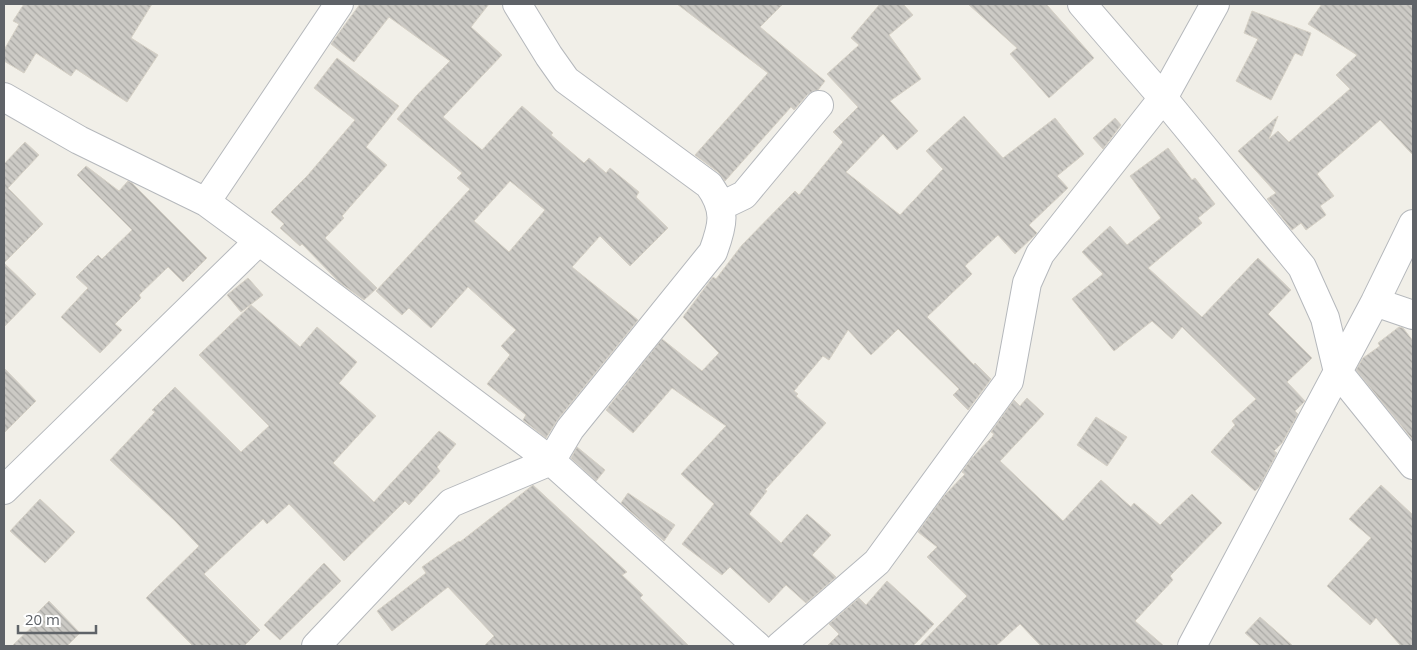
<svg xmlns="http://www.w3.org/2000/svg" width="1417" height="650" font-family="'Open Sans',sans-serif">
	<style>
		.building { fill: url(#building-back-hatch); stroke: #d6d1c6; fill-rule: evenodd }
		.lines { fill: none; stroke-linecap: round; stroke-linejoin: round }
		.minor-casing { stroke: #b5b8bc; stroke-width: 30 }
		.minor { stroke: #fff; stroke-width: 28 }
	</style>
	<defs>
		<pattern id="building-back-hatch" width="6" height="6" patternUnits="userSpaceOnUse" patternTransform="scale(1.25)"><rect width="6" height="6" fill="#cccac5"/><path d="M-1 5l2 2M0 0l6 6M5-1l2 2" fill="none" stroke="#a9a8a4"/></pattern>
	</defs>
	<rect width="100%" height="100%" fill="#f1efe8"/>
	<path class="building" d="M 24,4 L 152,4 L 131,38 L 158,55 L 127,102 L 76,69 L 71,76 L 36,53 L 24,73 L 4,61 L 4,50 L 19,24 L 13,21 Z
		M 360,4 L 489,4 L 471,27 L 502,55 L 443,117 L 482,150 L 522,106 L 553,133 L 551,135 L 584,163 L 589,158 L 606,173 L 610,168 L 639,192 L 636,197 L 668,228 L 630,266 L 600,236 L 572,267 L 638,320 L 558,419 L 546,438 L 523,420 L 526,415 L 487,384 L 510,355 L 501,346 L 516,330 L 468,287 L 431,328 L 409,308 L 402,315 L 376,291 L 470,189 L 457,178 L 462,173 L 397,119 L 417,95 L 450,61 L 389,17 L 354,62 L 331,44 ZM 510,181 L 545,210 L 509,252 L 474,221 Z
		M 677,4 L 783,4 L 760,27 L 825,81 L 818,90 L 813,91 L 807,95 L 794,110 L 791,107 L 725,181 L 718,172 L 695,155 L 768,73 Z
		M 880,4 L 903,4 L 913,15 L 889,35 L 921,79 L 890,101 L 918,131 L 897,150 L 883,134 L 846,172 L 900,215 L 943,169 L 926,151 L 964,116 L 1003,158 L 1055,118 L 1084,154 L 1057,176 L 1068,188 L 1029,225 L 1037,233 L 1035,235 L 1015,254 L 998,235 L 965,266 L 972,274 L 927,317 L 974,365 L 975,363 L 991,379 L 968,410 L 953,395 L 959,389 L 898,329 L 871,355 L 848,330 L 829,360 L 823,356 L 794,391 L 798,394 L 796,396 L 826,423 L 765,490 L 767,491 L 749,514 L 781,543 L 807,514 L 831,535 L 812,555 L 836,577 L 806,603 L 786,585 L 769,603 L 730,567 L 722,575 L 682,544 L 714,504 L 681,474 L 726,426 L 672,388 L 633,433 L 606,410 L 662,339 L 702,371 L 719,353 L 683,317 L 713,277 L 716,279 L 742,245 L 795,191 L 799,195 L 843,142 L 833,132 L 858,107 L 827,74 L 859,45 L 851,38 Z
		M 968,4 L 1046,4 L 1094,58 L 1049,98 L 1010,54 L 1017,48 Z
		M 1322,4 L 1413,4 L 1413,155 L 1380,120 L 1317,174 L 1334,196 L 1320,206 L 1326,215 L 1306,230 L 1301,223 L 1292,230 L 1267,199 L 1276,193 L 1238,151 L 1278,116 L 1269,139 L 1278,131 L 1289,142 L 1350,89 L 1336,75 L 1357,55 L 1308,24 Z
		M 1252,11 L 1311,33 L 1302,56 L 1295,53 L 1271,100 L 1236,81 L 1258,39 L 1244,33 Z
		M 337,58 L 399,106 L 366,147 L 387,165 L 342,216 L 344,218 L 325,238 L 377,288 L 364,300 L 339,282 L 302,244 L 300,246 L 280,228 L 284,224 L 271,212 L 308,175 L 355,120 L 314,88 Z
		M 1115,118 L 1121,125 L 1103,149 L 1093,138 Z
		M 25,142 L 39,155 L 8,188 L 43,224 L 4,263 L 36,294 L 4,327 L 4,164 Z
		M 1168,148 L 1192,180 L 1195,178 L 1215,204 L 1198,218 L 1202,223 L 1148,268 L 1202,317 L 1258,258 L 1291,290 L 1268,314 L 1312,358 L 1287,382 L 1305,401 L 1295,411 L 1298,414 L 1282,443 L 1274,451 L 1277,453 L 1259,487 L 1255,491 L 1211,452 L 1235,425 L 1232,421 L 1256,399 L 1182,327 L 1172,339 L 1152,321 L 1114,351 L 1072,299 L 1103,274 L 1082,252 L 1110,226 L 1127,245 L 1161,218 L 1130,176 Z
		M 86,166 L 119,191 L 128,181 L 132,183 L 207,258 L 183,282 L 168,267 L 139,295 L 141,298 L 115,324 L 122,330 L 100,353 L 61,317 L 88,288 L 76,277 L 98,255 L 102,259 L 132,230 L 77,175 Z
		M 248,278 L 263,295 L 241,312 L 227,295 Z
		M 251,305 L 300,347 L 317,327 L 357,362 L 339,383 L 376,416 L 333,463 L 374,502 L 439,431 L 456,444 L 437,467 L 440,471 L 409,505 L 405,501 L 344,561 L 289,504 L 267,524 L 263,519 L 204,574 L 260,630 L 244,646 L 193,646 L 146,598 L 199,546 L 175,521 L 110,460 L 155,412 L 152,410 L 175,387 L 241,452 L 269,426 L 199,355 Z
		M 1399,327 L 1403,328 L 1413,341 L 1413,440 L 1356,370 L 1363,358 L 1380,346 L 1378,343 Z
		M 4,368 L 36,401 L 4,433 Z
		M 1027,398 L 1044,414 L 1000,461 L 1063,521 L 1101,480 L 1131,507 L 1134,503 L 1160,525 L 1192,494 L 1222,523 L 1170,576 L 1173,580 L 1135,621 L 1164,646 L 1041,646 L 1020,624 L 996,646 L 919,646 L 967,596 L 927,557 L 937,547 L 918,532 L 944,496 L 965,474 L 962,472 L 971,459 L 992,437 L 994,434 L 991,432 L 1014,400 L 1020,406 Z
		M 1096,417 L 1127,437 L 1107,466 L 1077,445 Z
		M 577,447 L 605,470 L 596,481 L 571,458 Z
		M 533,485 L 627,572 L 622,575 L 643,595 L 640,598 L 689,646 L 484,646 L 494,636 L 448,587 L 392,631 L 377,611 L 426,573 L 422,567 L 459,541 L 460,542 Z
		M 1381,485 L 1413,515 L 1413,646 L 1401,646 L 1376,618 L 1370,625 L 1327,586 L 1371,538 L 1349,519 Z
		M 628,493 L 675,525 L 664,541 L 621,503 Z
		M 40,499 L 75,532 L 45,563 L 10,531 Z
		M 324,563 L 341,581 L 280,640 L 264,625 Z
		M 887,581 L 934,624 L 913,646 L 827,646 L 839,634 L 829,624 L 859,598 L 866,605 Z
		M 49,601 L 80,633 L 67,646 L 12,646 L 34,625 L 30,620 Z
		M 1260,617 L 1293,646 L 1260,646 L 1245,633 Z"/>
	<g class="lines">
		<defs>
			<path id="minor" d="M 1082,4 L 1163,98 L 1302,267 L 1325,318 L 1338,372 L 1413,465
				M 4,97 L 79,140 L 206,202 L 259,241 L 551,461 L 757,646
				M 206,202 L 339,4
				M 721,206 L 744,195 L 819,105
				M 1375,302 L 1413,315
				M 4,490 L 259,241
				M 316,646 L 451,503 L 551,461 L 570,429 L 713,252 C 723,225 727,210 709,185 L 566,80 L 549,56 L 517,4
				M 780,646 L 877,562 L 1009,381 L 1027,283 L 1040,254 L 1163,98 L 1215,4
				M 1192,646 L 1375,302 L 1413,224"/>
		</defs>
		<use href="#minor" class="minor-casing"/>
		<use href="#minor" class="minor"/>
	</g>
	<rect width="1417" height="650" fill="none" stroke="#5f6368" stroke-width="10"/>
	<path d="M18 625v8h78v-8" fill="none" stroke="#5f6368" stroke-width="2.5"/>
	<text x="25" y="625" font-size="15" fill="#5f6368" stroke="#ffffff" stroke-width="4" paint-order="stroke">20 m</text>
</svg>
